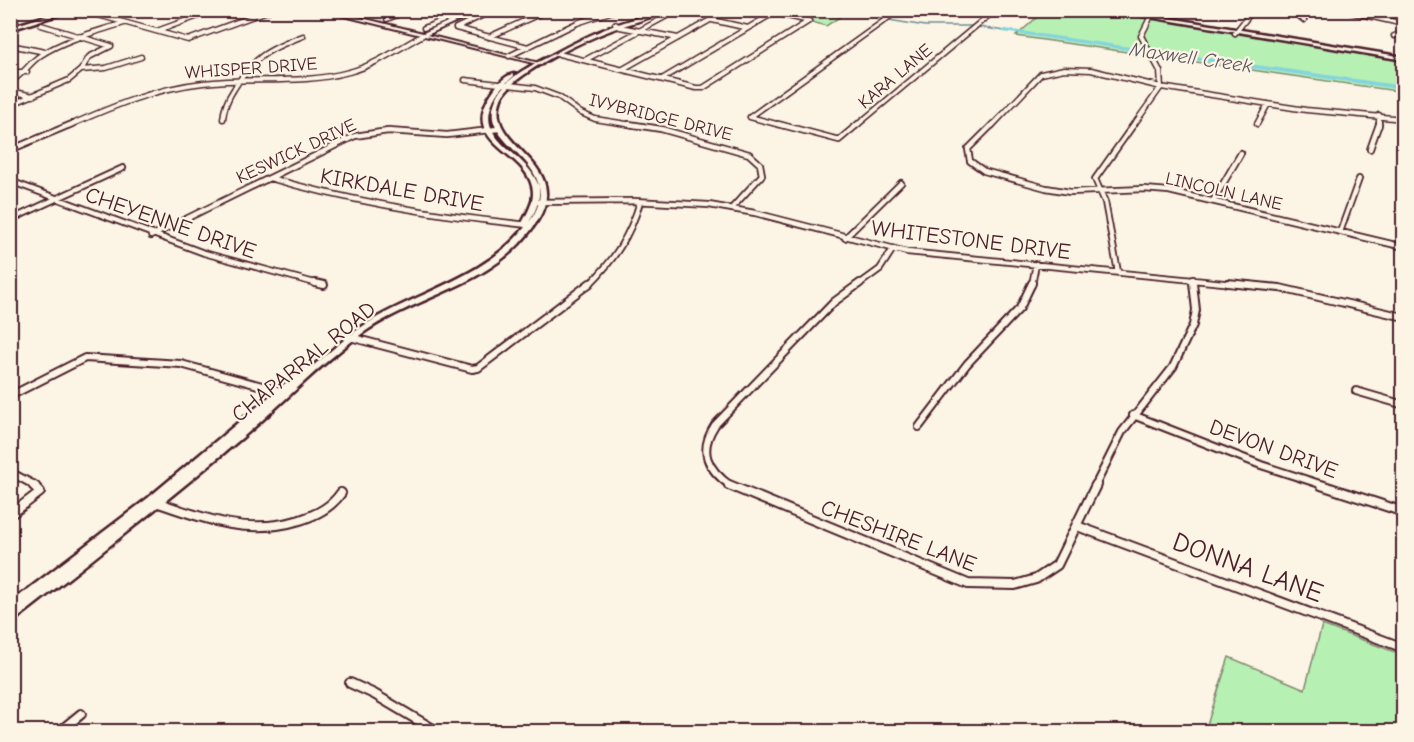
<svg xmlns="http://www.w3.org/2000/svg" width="1414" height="742" font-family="'Comic Neue',sans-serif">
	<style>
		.green { fill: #b7f0b3; stroke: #80886f; stroke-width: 1.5 }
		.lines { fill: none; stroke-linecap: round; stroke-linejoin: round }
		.stream { stroke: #6c8c96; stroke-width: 1.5 }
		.river { fill: #83d4dd; fill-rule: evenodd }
		.minor-far3-casing { stroke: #4a1f2b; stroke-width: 7 }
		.minor-far2-casing { stroke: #4a1f2b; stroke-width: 8 }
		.minor-far1-casing { stroke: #4a1f2b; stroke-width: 10 }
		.minor-casing { stroke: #4a1f2b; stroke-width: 12 }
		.tertiary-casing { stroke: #4a1f2b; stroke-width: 4 }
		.secondary-casing { stroke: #4a1f2b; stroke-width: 5 }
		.minor-far3 { stroke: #fcf5e5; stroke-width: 4 }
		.minor-far2 { stroke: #fcf5e5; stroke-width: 4.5 }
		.minor-far1 { stroke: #fcf5e5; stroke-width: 6 }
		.minor { stroke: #fcf5e5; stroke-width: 8 }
		.tertiary { fill: #fcf5e5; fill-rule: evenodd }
		.secondary { fill: #fcf5e5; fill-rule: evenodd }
		.labels { text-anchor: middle; stroke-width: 4.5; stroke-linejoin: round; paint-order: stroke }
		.far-street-label { font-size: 18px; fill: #4a1f2b; stroke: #fcf5e5 }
		.far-water-label { font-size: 20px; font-style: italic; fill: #5b5560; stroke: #fcf5e5 }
		.street-label { font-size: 22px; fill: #4a1f2b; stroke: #fcf5e5 }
		.near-street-label { font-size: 27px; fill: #4a1f2b; stroke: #fcf5e5 }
	</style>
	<rect width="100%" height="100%" fill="#fcf5e5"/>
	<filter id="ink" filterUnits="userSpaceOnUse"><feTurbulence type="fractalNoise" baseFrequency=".0167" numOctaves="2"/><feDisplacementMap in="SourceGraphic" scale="12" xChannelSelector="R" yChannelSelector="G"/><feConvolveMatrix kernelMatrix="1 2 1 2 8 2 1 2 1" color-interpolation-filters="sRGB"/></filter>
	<g filter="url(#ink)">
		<path class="green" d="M 774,11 L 849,11 L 826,26 Z
			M 1044,11 L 1106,11 L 1403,61 L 1403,92 L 1016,36 Z
			M 1322,625 L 1403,655 L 1403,731 L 1205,731 L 1229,657 L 1305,689 Z"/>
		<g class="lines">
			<path class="stream" d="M 834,10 L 884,19
				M 889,20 L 925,26 L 974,26
				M 978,27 L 1005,31"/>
			<path class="river" d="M 1005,29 L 1404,86 L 1404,90 L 1003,32 L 1002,31 Z"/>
			<defs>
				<path id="minor-far3" d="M 80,10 L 188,40 L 270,10
					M 170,10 L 195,17
					M 1301,10 L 1299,16 L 1304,20
					M 1342,10 L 1404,24
					M 351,11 L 354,10
					M 10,18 L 15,19
					M 387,19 L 409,10
					M 712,20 L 748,28
					M 615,24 L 620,27 L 678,38
					M 41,25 L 111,46
					M 424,28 L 470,10
					M 456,28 L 528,47
					M 456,28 L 494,10
					M 157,31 L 215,10
					M 1235,33 L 1253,10
					M 1394,36 L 1404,33
					M 489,37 L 548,10
					M 10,45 L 45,52
					M 559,54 L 696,88 L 703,88 L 809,21 L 779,14 L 770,15 L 662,79
					M 509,56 L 577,23 L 616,10
					M 585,60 L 678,10
					M 623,69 L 728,10
					M 81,70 L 106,68 L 141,57
					M 10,72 L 27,72
					M 465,80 L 535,88 L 559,97 L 581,113 L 595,119 L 639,126
					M 10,82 C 23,75 29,63 41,55 C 66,39 96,32 124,23
					M 10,91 L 33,96
					M 10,105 L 69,80 L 81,70 L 89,57 L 111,46
					M 750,117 L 784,126
					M 750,117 L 899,10
					M 223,119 C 224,107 228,98 234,89 C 253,57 269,49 303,36
					M 1257,124 L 1268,104
					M 68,126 C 111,107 156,88 203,83 C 252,77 302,85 349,72 C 376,65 399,48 423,35
					M 856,126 L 995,10
					M 992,126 L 1041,74 L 1064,69 L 1091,70 L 1161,87 L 1306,110 L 1404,119
					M 1133,126 L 1161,87 L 1160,71 L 1141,36 L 1150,18
					M 1379,126 L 1379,115"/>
				<path id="minor-far2" d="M 629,124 L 661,129 L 749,154 L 760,164 L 762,175 L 732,208
					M 778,124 L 839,140 L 858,124
					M 993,124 L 968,149 L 970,161 L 984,171 L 1046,188 L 1070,192 L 1144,189 L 1169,191 L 1404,247
					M 1370,149 L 1379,124
					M 10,150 L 72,124
					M 270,178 C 355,203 440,216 528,225
					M 10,181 L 204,253 L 322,285
					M 1213,201 L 1241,153
					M 535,202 L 634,201 L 709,205 L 755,213 L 907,252 L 1244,285
					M 10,220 L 123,168
					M 1340,232 L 1359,179
					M 151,236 L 355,136 L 388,131 L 447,135 L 498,129
					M 845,238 L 901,183
					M 1118,272 L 1105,202 L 1095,179 L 1134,124
					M 1193,279 L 1194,285
					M 589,285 C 614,260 630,236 640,202
					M 858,285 L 880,269 L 893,249
					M 1032,285 L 1036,264"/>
				<path id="minor-far1" d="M 315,283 L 324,285
					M 1228,283 L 1280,288 L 1404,317
					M 346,336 L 472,369 L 478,368 L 590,283
					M 1356,391 L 1404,405
					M 10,396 L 85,358 L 181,364 L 284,392
					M 1133,415 L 1261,465 L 1326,486
					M 919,427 L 967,364 L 1020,308 L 1032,283
					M 10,472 L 36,486
					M 731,486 C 707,469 698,451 715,425 L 834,302 L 860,283
					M 1095,486 L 1122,432 L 1173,367 L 1193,325 L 1196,310 L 1193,283"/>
				<path id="minor" d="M 729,485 L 968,584 L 1015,585 L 1036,579 L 1057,565 L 1096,485
					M 1321,485 L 1404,512
					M 156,502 C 205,519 248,536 300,520 C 316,515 331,508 341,493
					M 10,515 L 40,492 L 33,485
					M 1077,526 L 1404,648
					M 350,683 L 374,694 L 438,732
					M 59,732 L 81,714"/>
				<path id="tertiary" d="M 320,10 L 329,10 L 423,33 L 474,10 L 481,10 L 427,35 L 543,64 L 541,65 Z"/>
				<path id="secondary" d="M 65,10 L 73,10 L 10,30 L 10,27 Z
					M 658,10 L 665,10 C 649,19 631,23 614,29 C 587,39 511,73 501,99 C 480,153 597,163 519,244 C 476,289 409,299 360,335 C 318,366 282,404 243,437 C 168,500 91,561 14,621 L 10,622 L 10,603 L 148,498 L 307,365 L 313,366 C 333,349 353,331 376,318 C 428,289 487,275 525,227 L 521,225 C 527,213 536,200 532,186 C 524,150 457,142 493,91 C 498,84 505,75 514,74 L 514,76 C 503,85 493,95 490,110 C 484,136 511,149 526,166 C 532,172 535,178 539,186 C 533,159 503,147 494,123 C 489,108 498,91 509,81 C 520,71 534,64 548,57 C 568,46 589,35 610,27 C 626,21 643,17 658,10 ZM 539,187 C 542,199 536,213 529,222 C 536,210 540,201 539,187 Z
					M 1108,10 L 1121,10 L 1404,57 L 1404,60 Z"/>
			</defs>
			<use href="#minor-far3" class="minor-far3-casing"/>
			<use href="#minor-far2" class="minor-far2-casing"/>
			<use href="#minor-far1" class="minor-far1-casing"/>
			<use href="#minor" class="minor-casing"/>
			<use href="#tertiary" class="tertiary-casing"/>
			<use href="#secondary" class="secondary-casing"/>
			<use href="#minor-far3" class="minor-far3"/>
			<use href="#minor-far2" class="minor-far2"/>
			<use href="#minor-far1" class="minor-far1"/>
			<use href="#minor" class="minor"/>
			<use href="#tertiary" class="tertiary"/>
			<use href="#secondary" class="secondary"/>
		</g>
	</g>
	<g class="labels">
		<g class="far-street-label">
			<text transform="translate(251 68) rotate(-4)" y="6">WHISPER DRIVE</text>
			<text transform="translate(895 76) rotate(-40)" y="6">KARA LANE</text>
			<text transform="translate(661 117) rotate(14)" y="6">IVYBRIDGE DRIVE</text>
			<text transform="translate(296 151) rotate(-25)" y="6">KESWICK DRIVE</text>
			<text transform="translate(1224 191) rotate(13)" y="6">LINCOLN LANE</text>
		</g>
		<g class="far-water-label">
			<text transform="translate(1191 57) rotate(8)" y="7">Maxwell Creek</text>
		</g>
		<g class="street-label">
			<text transform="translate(402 189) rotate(10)" y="8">KIRKDALE DRIVE</text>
			<text transform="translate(171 222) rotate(19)" y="8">CHEYENNE DRIVE</text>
			<text transform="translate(971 239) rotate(7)" y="8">WHITESTONE DRIVE</text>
			<text transform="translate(303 361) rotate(-39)" y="8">CHAPARRAL ROAD</text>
			<text transform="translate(1274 448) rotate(20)" y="8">DEVON DRIVE</text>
			<text transform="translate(899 535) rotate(21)" y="8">CHESHIRE LANE</text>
		</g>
		<g class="near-street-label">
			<text transform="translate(1248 567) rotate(20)" y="9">DONNA LANE</text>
		</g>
	</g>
	<rect width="1414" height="742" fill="none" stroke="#fcf5e5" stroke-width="36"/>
	<rect x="18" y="18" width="1378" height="706" fill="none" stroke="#4a1f2b" stroke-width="2" filter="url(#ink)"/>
</svg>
